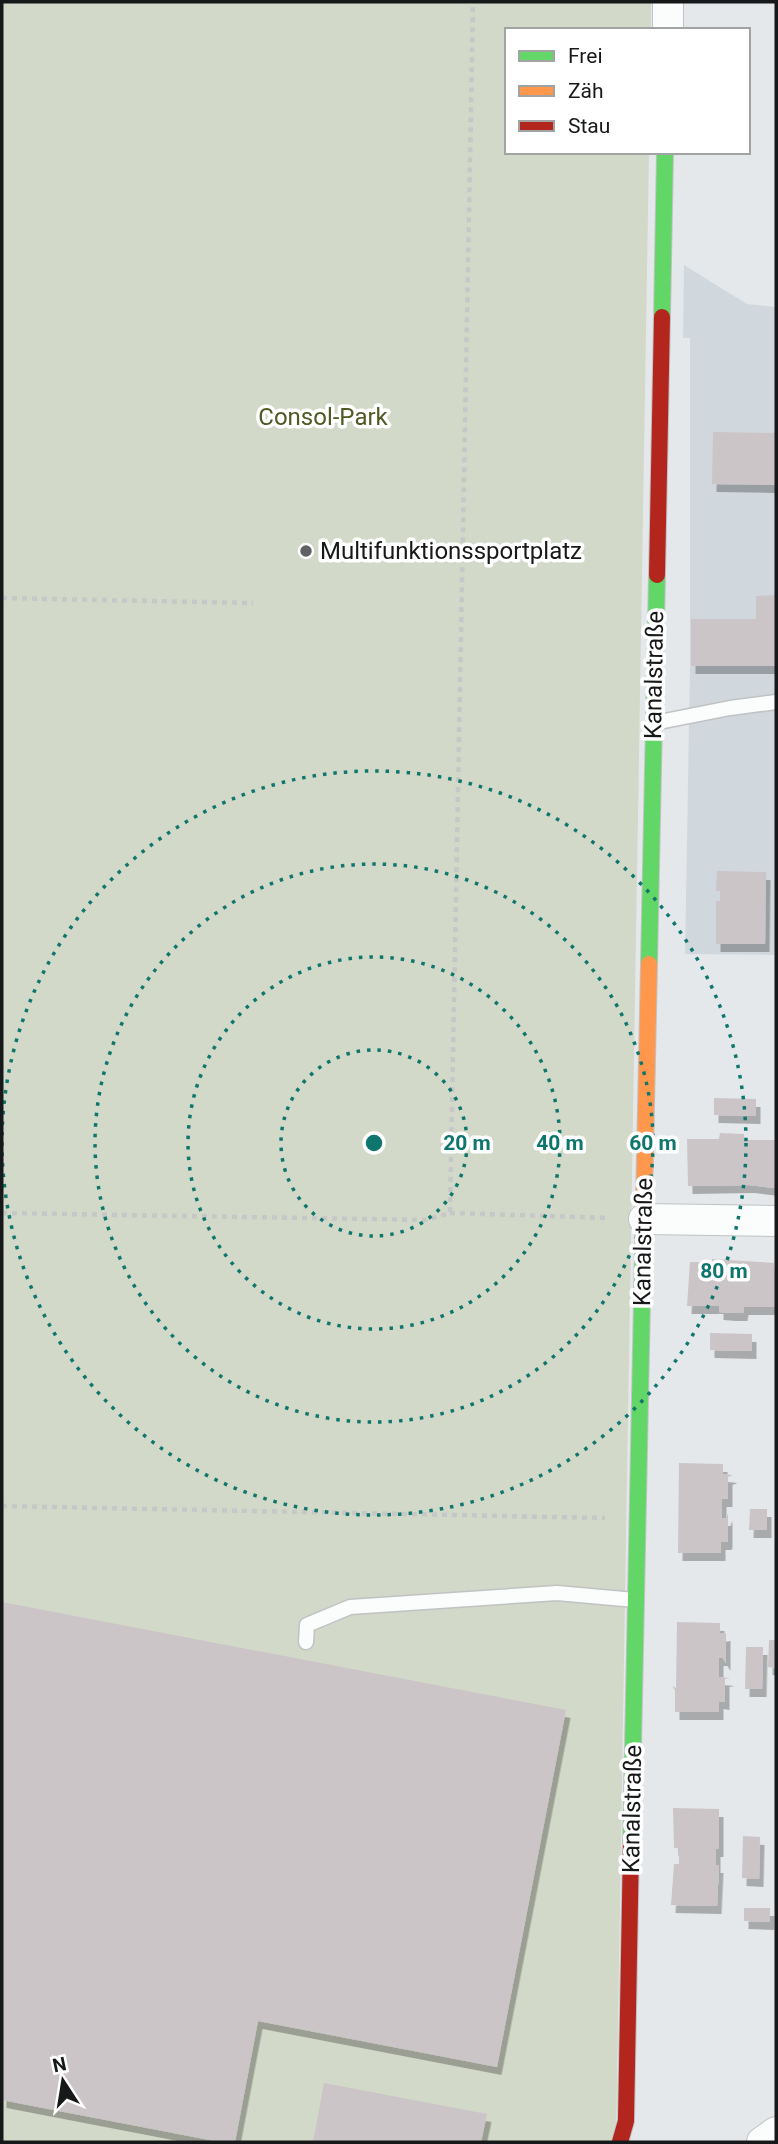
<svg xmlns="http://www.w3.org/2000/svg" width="778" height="2144" font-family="Roboto,sans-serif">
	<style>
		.built { fill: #d1d8dd }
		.green { fill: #d3d9c8 }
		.building { fill: #cbc5c8; filter: url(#shadow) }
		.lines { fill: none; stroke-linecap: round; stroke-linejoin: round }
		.lane-casing { stroke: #c1c2c4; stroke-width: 17 }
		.street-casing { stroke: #c1c2c4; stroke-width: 32 }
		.fast-casing { stroke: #c1c2c4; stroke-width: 18 }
		.slow-casing { stroke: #c1c2c4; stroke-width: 18 }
		.jam-casing { stroke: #c1c2c4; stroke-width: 18 }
		.path { stroke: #c6c7c7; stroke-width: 4.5; stroke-dasharray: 5 5; stroke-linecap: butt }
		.lane { stroke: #fbfcfc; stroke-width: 14 }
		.street { stroke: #fbfcfc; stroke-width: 30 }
		.fast { stroke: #63d668; stroke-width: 16 }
		.slow { stroke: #ff974d; stroke-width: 16 }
		.jam { stroke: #b3261e; stroke-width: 16 }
		.ring { fill: none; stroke: #0f766e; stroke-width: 3.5; stroke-dasharray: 3.5 7 }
		.poi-dot { fill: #5f6162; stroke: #fff; stroke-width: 2.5 }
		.labels { text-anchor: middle; stroke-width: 7; stroke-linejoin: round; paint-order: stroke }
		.park-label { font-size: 24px; fill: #4f5924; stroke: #fff }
		.poi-label { font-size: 24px; fill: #171819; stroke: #fff; text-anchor: start }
		.street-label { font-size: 24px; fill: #171819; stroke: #fff }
		.centre { fill: #0f766e; stroke: #fff; stroke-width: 3.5 }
		.ring-label { font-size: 21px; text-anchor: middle; font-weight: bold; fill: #0f766e; stroke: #fff; stroke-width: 7; stroke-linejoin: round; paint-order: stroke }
	</style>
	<defs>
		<filter id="shadow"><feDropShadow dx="4.5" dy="8" stdDeviation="0" flood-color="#0004"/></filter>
	</defs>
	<rect width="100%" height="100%" fill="#e5e8ea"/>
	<path class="built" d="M 684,265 L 747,304 L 776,307 L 776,955 L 685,954 L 690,667 L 690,338 L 683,338 Z"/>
	<path class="green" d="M 2,2 L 651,2 L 651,30 L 507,30 L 507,152 L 649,152 L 616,2142 L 2,2142 Z"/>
	<path class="building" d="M 713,432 L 776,433 L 776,485 L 712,484 Z
		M 776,595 L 776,666 L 691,666 L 691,619 L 756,619 L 756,596 Z
		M 717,871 L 766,872 L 765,944 L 716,944 L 716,901 L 720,901 L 720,891 L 716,891 Z
		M 714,1098 L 756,1099 L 756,1116 L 714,1115 Z
		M 720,1133 L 744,1134 L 744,1140 L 776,1140 L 774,1188 L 750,1185 L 688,1186 L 687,1139 L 719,1139 Z
		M 712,1259 L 774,1263 L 776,1307 L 744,1307 L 743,1313 L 731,1313 L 719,1312 L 719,1306 L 687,1306 L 690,1262 L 712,1262 Z
		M 710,1333 L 752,1334 L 752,1351 L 710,1350 Z
		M 679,1463 L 723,1464 L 723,1474 L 733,1475 L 728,1477 L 728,1499 L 722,1499 L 722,1518 L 726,1518 L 728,1513 L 728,1540 L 727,1542 L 721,1542 L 721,1553 L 678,1553 Z
		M 750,1509 L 767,1509 L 767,1530 L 749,1530 Z
		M 2,1602 L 566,1710 L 497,2067 L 258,2021 L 235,2142 L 220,2142 L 2,2100 Z
		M 677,1622 L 720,1623 L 720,1634 L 726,1633 L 726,1663 L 723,1658 L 719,1658 L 719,1677 L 730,1678 L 725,1679 L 725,1702 L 719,1701 L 719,1712 L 675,1712 L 675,1690 L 672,1686 L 676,1688 Z
		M 769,1640 L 776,1640 L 776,1668 L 768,1667 Z
		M 746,1647 L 763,1647 L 762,1689 L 745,1689 Z
		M 673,1808 L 719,1809 L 719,1849 L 716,1849 L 716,1865 L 719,1865 L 717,1906 L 671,1905 L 674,1864 L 679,1864 L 679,1848 L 674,1848 Z
		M 743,1836 L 760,1837 L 759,1879 L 742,1878 Z
		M 744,1908 L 770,1908 L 770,1922 L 744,1921 Z
		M 324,2083 L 487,2114 L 481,2142 L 313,2142 Z"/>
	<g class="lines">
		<defs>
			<path id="lane" d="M 654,723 L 730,708 L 776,702
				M 306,1642 L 307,1625 L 350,1607 L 557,1593 L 635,1600"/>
			<path id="street" d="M 668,30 L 668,2
				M 644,1219 L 776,1221
				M 762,2142 L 776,2132"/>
			<path id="fast" d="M 662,317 L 665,152
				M 649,964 L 657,575
				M 631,1846 L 643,1250"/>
			<path id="slow" d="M 643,1250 L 649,964"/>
			<path id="jam" d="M 657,575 L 662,317
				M 620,2142 L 626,2121 L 631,1846"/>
		</defs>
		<use href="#lane" class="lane-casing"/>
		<use href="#street" class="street-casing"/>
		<use href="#fast" class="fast-casing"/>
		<use href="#slow" class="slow-casing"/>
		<use href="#jam" class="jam-casing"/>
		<path class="path" d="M 2,598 L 253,603
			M 2,1213 L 426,1220 L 450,1213 L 473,2
			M 450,1213 L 610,1218
			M 2,1506 L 605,1518"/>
		<use href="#lane" class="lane"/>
		<use href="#street" class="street"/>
		<use href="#fast" class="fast"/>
		<use href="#slow" class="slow"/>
		<use href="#jam" class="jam"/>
	</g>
	<g class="ring">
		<circle cx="374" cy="1143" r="93"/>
		<circle cx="374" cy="1143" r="186"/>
		<circle cx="374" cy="1143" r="279"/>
		<circle cx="374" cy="1143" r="372"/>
	</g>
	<circle class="poi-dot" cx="306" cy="551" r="7"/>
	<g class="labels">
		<g class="park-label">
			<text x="323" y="425">Consol-Park</text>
		</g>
		<g class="poi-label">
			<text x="320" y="559">Multifunktionssportplatz</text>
		</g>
		<g class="street-label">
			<text transform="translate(654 675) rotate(-89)" y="8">Kanalstraße</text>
			<text transform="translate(643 1242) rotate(-89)" y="8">Kanalstraße</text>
			<text transform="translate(632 1809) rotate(-89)" y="8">Kanalstraße</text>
		</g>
	</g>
	<circle cx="374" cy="1143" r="10" class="centre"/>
	<g class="ring-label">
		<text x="467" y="1150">20 m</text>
		<text x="560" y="1150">40 m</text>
		<text x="653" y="1150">60 m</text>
		<text x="724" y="1278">80 m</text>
	</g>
	<rect width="778" height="2144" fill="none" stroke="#171819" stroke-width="7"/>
	<rect x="505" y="28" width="245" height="126" fill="#ffffff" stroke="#a2a3a3" stroke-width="2"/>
	<rect x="519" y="51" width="35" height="10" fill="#63d668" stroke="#a2a3a3" stroke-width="2"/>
	<text x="568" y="63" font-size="21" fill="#171819">Frei</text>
	<rect x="519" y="86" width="35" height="10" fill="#ff974d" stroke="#a2a3a3" stroke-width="2"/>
	<text x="568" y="98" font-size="21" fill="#171819">Zäh</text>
	<rect x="519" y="121" width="35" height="10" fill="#b3261e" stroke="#a2a3a3" stroke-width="2"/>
	<text x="568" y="133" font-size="21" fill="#171819">Stau</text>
	<g transform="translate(63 2081) rotate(348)" stroke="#ffffff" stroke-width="5" paint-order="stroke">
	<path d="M0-5L12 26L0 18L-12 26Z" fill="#171819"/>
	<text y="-10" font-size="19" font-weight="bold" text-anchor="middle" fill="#171819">N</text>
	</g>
</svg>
